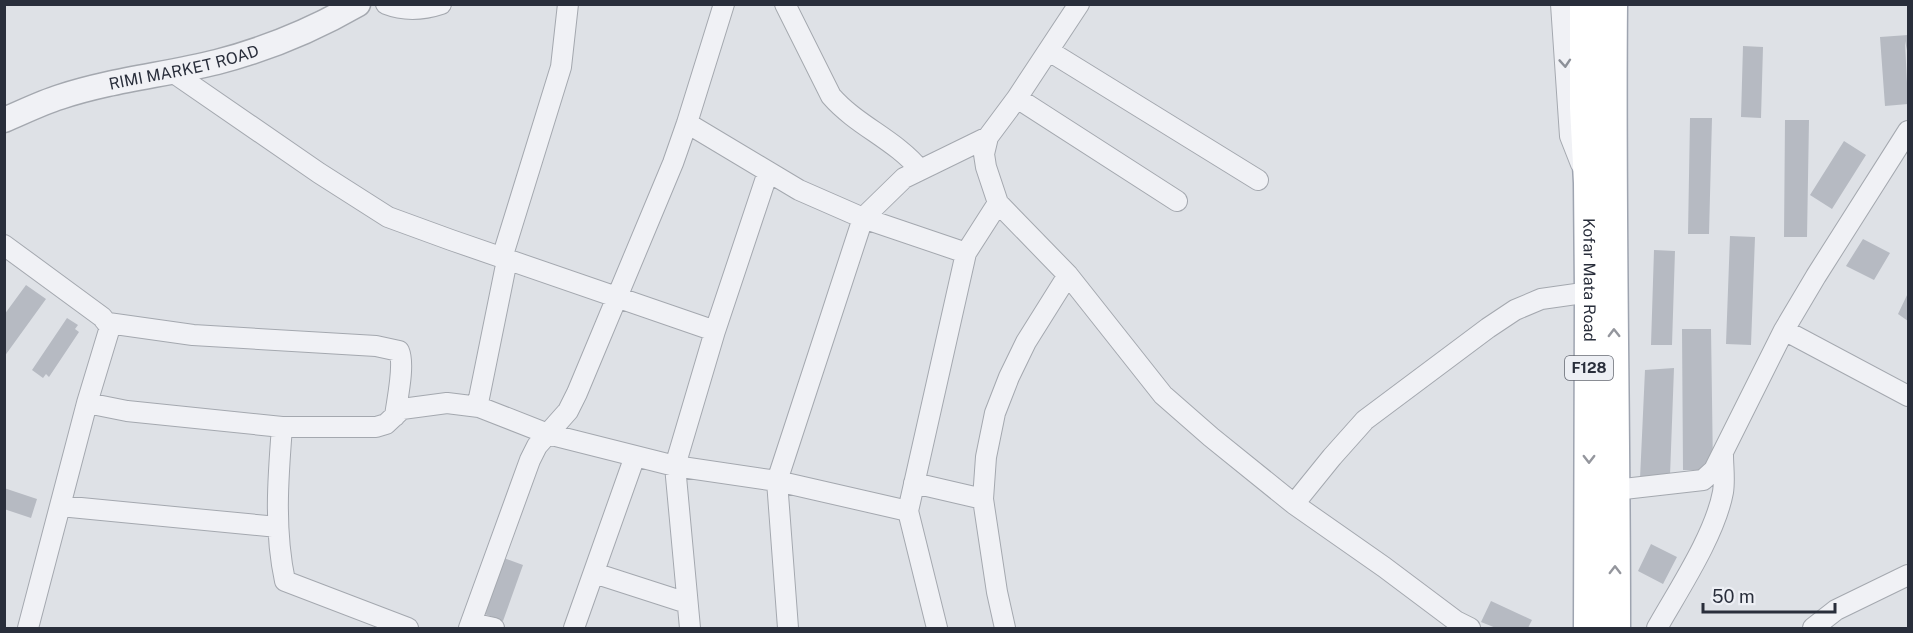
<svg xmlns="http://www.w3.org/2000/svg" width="1913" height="633" font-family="'Public Sans',sans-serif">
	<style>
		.building { fill: #b6bac2 }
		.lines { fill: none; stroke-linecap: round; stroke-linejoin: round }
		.minor-casing { stroke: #a4a8af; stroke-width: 22 }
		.tertiary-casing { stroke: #a4a8af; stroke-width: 27 }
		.primary-casing { stroke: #9ea4b0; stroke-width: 33 }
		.minor { stroke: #f0f1f5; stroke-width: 20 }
		.tertiary { stroke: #f0f1f5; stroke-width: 24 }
		.primary { stroke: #fff; stroke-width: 30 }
		.oneway { stroke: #8c9098 }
		.oneway2 { stroke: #94969d }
		.labels { text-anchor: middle; stroke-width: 6; stroke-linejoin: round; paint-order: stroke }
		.shield { fill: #edeff4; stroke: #646872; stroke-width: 1.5 }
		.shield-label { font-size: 15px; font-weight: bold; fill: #292e3b }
		.street-label { font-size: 16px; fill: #292e3b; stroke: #edeff4 }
	</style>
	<rect width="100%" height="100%" fill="#dee1e6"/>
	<path class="building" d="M 1908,35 L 1908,55 L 1905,41 L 1908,104 L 1885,106 L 1880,37 Z
		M 1743,46 L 1763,47 L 1761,118 L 1741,117 Z
		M 1690,118 L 1712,118 L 1709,234 L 1688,234 Z
		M 1785,120 L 1809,120 L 1807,237 L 1784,237 Z
		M 1844,141 L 1866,155 L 1832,209 L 1810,195 Z
		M 1730,236 L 1755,237 L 1751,345 L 1726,344 Z
		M 1863,239 L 1890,253 L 1874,280 L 1846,266 Z
		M 1654,250 L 1675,251 L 1672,345 L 1651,345 Z
		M 26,285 L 46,299 L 4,357 L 4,315 Z
		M 1908,293 L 1908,321 L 1898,314 Z
		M 67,318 L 78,325 L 75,329 L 79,332 L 49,377 L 46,374 L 43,378 L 32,370 Z
		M 1682,329 L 1711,329 L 1713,470 L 1683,470 Z
		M 1674,368 L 1670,476 L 1640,479 L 1645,370 Z
		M 4,488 L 37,499 L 31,518 L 4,509 Z
		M 1651,544 L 1677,557 L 1663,584 L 1638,571 Z
		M 501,557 L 523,565 L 503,621 L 482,613 Z
		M 1491,601 L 1532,620 L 1528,628 L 1496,628 L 1481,622 Z"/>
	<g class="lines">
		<defs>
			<path id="minor" d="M 386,4 C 404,11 423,10 441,4
				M 785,4 L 831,96 C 857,126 896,140 920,170
				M 1561,4 L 1570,136 L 1581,164
				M 1049,51 L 1258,180
				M 171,71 L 319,173 L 388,217 L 451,240 L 715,331
				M 1017,98 L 1177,201
				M 687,123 L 799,190 L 863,218 L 966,253
				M 988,137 L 984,154 L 986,167 L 998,203 L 1068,275 L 1163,395 L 1211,437 L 1294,504 L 1384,567 L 1456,621 L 1470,628
				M 4,245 L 102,317 L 110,327 L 87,403 L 28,628
				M 502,258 L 561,67 L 568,4
				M 108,323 L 193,335 L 376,346 L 399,351 C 405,365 397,400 395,416
				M 1784,330 L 1908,396
				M 87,403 L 127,411 L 282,427 L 376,427 L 386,424 L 402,409 L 447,403 L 479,407 L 548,434 L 675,466 L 777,481 L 908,511
				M 479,407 L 478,403 L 507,260
				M 282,427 C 278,478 274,530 285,581 L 408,628
				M 914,483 L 983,499
				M 1615,490 L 1703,480 L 1714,470 L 1784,330 L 1816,276 L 1908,131
				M 1294,504 L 1332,457 L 1365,420 L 1488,328 L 1515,310 L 1541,299 L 1590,292
				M 60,506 L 278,527
				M 594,573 L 687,603
				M 471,623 L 494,628
				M 469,628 L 530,460 L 537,446 L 568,411 L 577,393 L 673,163 L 687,123 L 724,4
				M 574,628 L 635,456
				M 690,628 L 675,466 L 715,331 L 768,172
				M 788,628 L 777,481 L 863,218 L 904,178 L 988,137 L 1017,98 L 1079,4
				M 937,628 L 908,511 L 966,253 L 998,203
				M 1005,628 L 997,592 L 983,499 L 986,457 L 995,413 L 1009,377 L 1026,342 L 1068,275
				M 1657,628 C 1679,589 1715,535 1723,492 C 1725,480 1723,467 1723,455
				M 1813,628 L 1836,610 L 1908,575"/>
			<g id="tertiary">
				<path id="s1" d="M 4,120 C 23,112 41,103 60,97 C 111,80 165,75 217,62 C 267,49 313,30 358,4"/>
			</g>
			<g id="primary">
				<path id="s2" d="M 1585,4 L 1585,107 L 1589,183 L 1590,292 L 1589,628"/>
				<path d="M 1612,4 C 1610,212 1615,420 1615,628"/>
			</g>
		</defs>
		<use href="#minor" class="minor-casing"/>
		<use href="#tertiary" class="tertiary-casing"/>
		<use href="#primary" class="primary-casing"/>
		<use href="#minor" class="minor"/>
		<use href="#tertiary" class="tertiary"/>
		<use href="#primary" class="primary"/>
	</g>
	<defs><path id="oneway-chevron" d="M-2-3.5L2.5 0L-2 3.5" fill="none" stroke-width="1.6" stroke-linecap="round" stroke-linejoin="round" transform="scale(1.5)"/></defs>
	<use class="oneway" href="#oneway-chevron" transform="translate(1565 63) rotate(86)"/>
	<g class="oneway2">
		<use href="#oneway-chevron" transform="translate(1614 333) rotate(-91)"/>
		<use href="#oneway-chevron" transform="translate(1589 459) rotate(90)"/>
		<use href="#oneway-chevron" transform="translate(1615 570) rotate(-90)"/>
	</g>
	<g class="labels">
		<rect class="shield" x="1565" y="356" width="48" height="24" rx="4.5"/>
		<g class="shield-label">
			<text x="1589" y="373">F128</text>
		</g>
		<g class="street-label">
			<text dy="6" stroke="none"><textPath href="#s1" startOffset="188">RIMI MARKET ROAD</textPath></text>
			<text dy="6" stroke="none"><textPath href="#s2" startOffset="276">Kofar Mata Road</textPath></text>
		</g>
	</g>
	<rect width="1913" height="633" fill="none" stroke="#292e3b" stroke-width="12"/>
	<path d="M1703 603v9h132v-9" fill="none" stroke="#292e3b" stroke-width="3"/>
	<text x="1712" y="603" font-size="18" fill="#292e3b" stroke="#edeff4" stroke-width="4.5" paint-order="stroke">50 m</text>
</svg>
